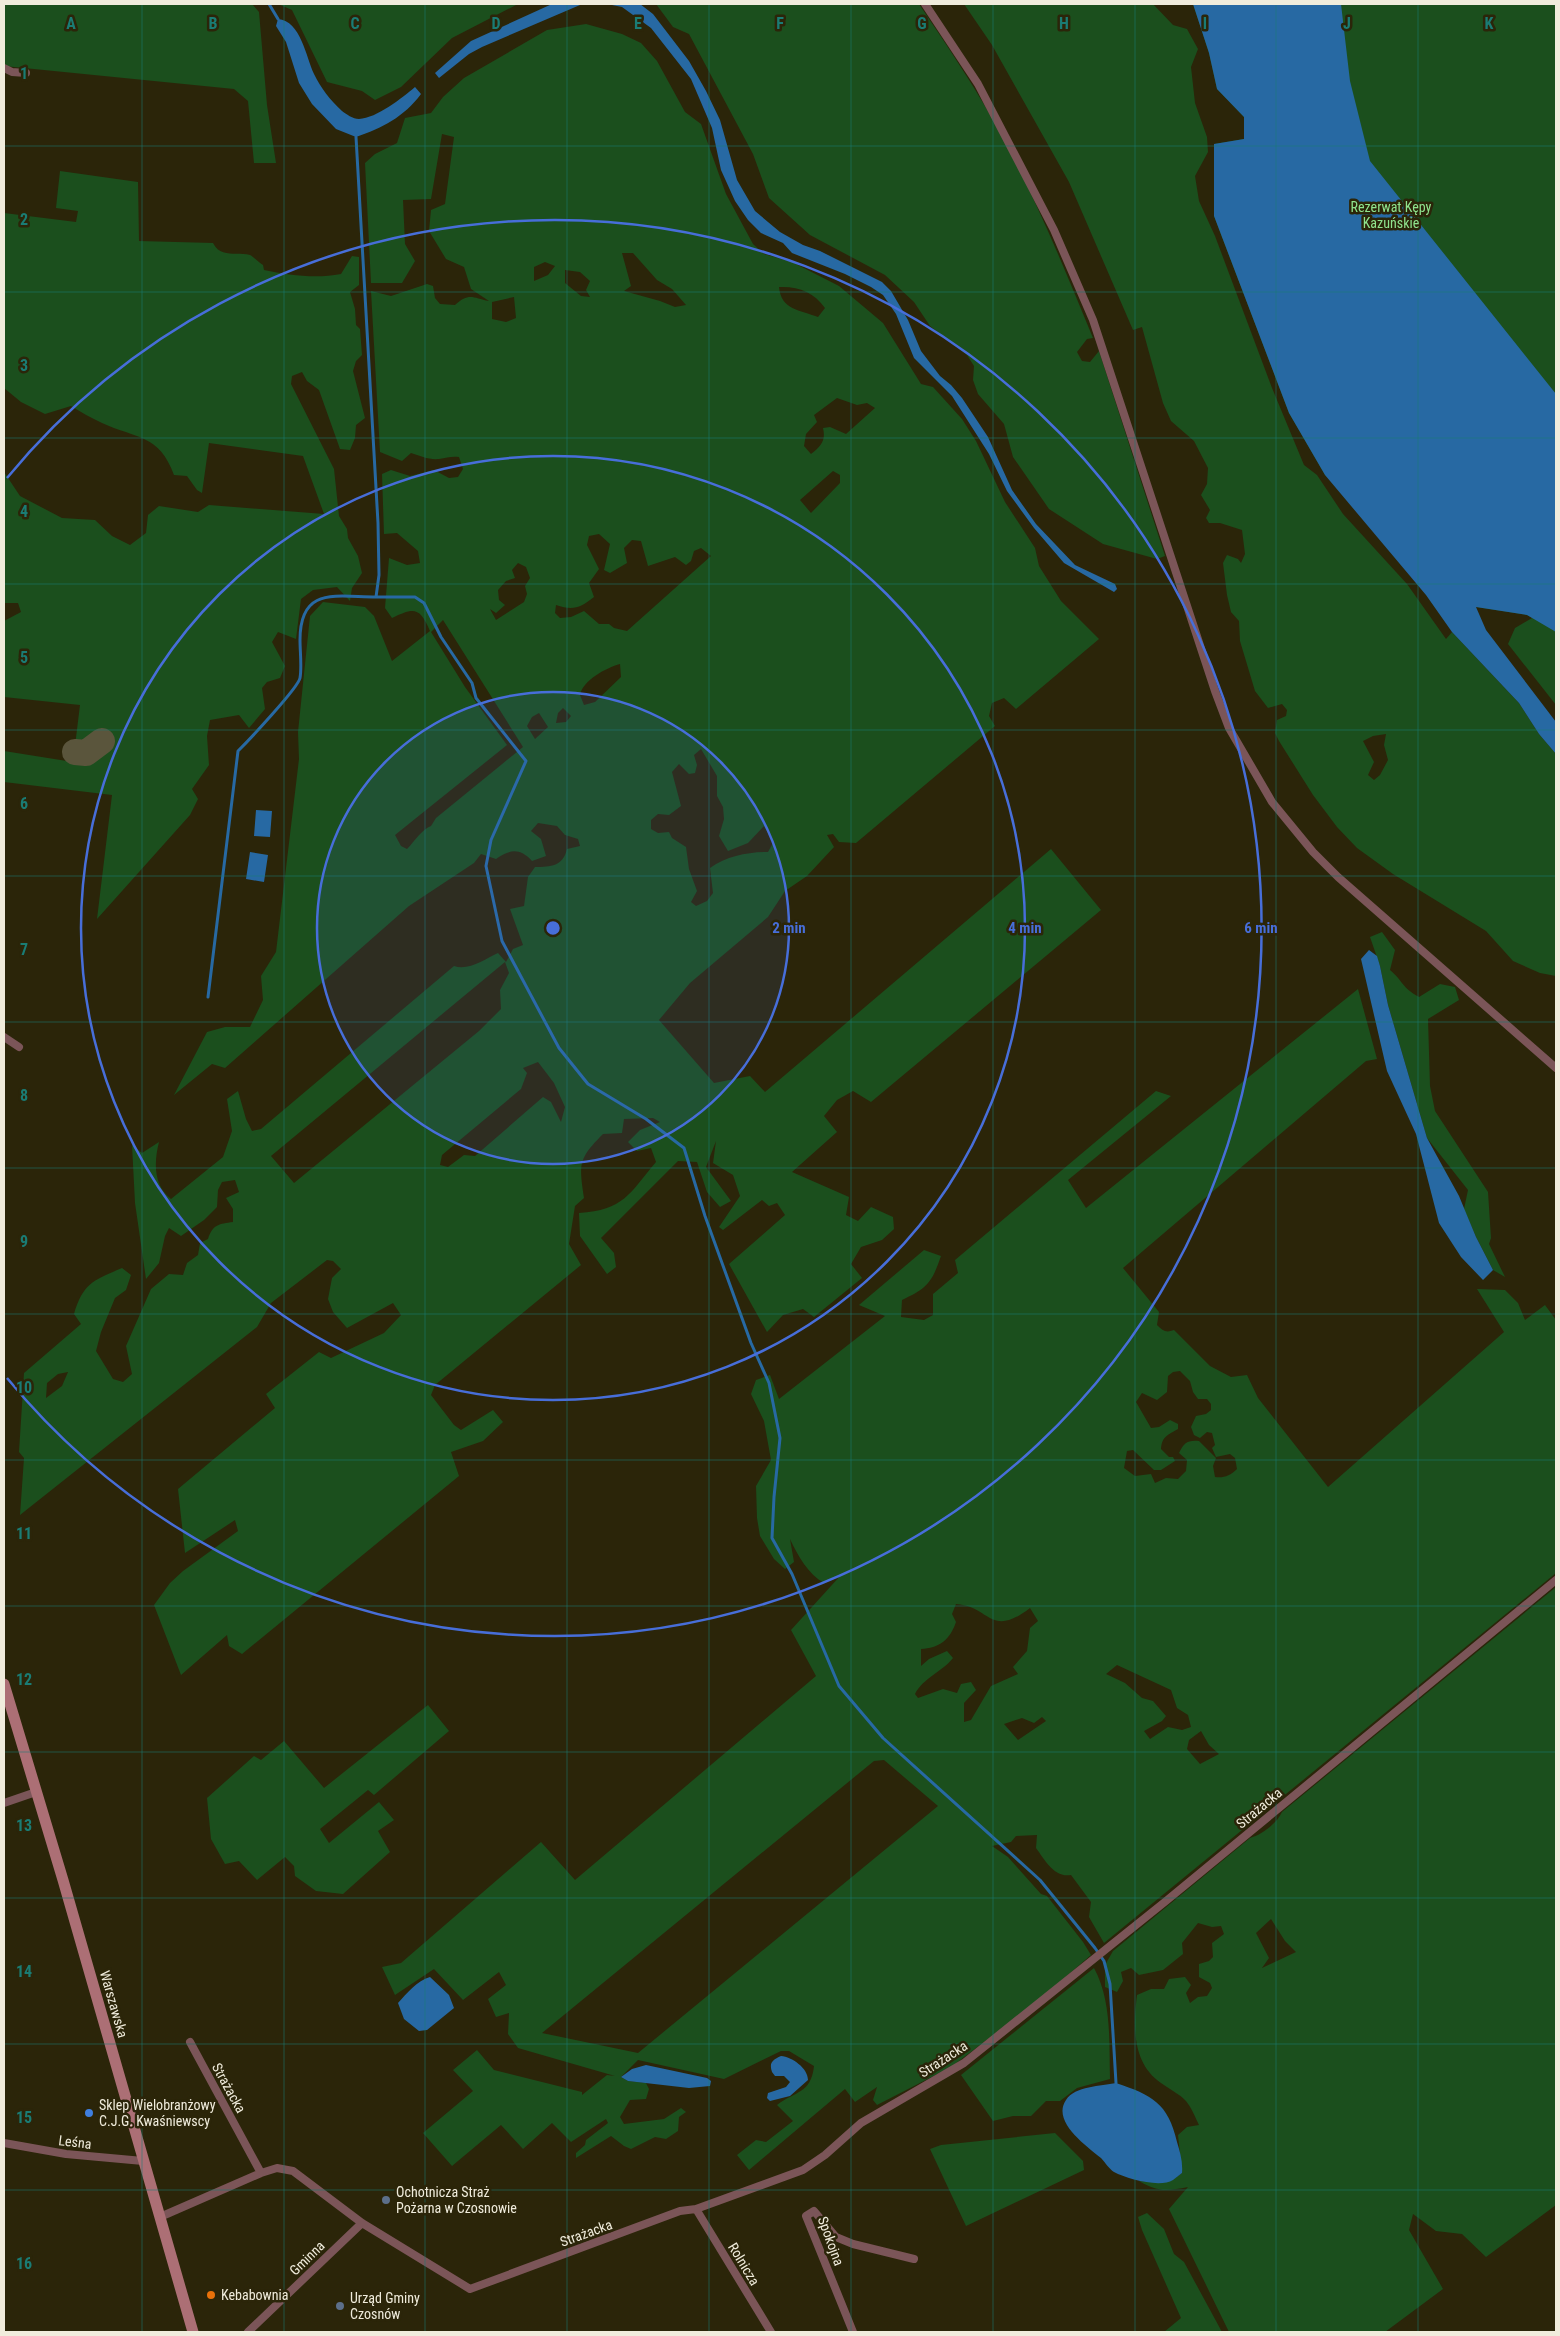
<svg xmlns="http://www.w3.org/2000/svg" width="1560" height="2336" font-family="'Roboto Condensed',sans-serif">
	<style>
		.green { fill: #1b4f1d; fill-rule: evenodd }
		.water { fill: #2769a3 }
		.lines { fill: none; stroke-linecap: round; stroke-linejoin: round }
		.stream { stroke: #2769a3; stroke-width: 3 }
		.taxiway { stroke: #5a553c; stroke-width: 26 }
		.street { stroke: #7b5558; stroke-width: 8 }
		.secondary { stroke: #ac6f75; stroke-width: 11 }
		.grid { fill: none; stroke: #1a7c74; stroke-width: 1; stroke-opacity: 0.55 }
		.ring { fill: none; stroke: #476ed9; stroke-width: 2.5 }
		.shop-dot { fill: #3f7fe0; stroke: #2b2509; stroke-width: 2 }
		.service-dot { fill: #5c6f8a; stroke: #2b2509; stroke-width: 2 }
		.food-dot { fill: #e8710a; stroke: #2b2509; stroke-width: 2 }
		.labels { text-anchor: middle; stroke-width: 5; stroke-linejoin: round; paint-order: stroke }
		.park-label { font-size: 14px; fill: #8fe48e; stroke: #2b2509 }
		.street-label { font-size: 14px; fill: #f0ecdc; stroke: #2b2509 }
		.poi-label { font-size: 14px; fill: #f0ecdc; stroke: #2b2509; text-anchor: start }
		.grid-label { font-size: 16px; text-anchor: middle; font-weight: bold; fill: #1a7c74; stroke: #2b2509; stroke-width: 5; stroke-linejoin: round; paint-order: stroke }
		.centre { fill: #476ed9; stroke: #2b2509; stroke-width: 2.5 }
		.ring-label { font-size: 15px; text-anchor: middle; font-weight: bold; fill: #476ed9; stroke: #2b2509; stroke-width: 5; stroke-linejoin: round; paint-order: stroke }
	</style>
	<rect width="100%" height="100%" fill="#2b2509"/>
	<path class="green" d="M 4,4 L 252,4 L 259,12 L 267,105 L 276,163 L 254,163 L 248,101 L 234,89 L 4,66 Z
		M 278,4 L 518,4 L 452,38 L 401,87 L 375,100 L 362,91 L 327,82 L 292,10 Z
		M 656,4 L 919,4 C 948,47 977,90 1002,136 C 1037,201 1065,270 1093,338 L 1087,339 L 1077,352 L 1082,361 L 1090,362 L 1099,351 L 1165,556 L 1157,559 L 1103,544 L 1049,509 L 1013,457 L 1004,424 L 978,394 L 973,380 L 974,366 L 967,355 L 930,326 L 914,302 L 885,275 L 810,235 L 769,198 L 753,154 L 689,34 L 673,27 Z
		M 964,4 L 1153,4 L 1173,25 L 1187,29 L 1198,49 L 1191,67 L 1195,103 L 1207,137 L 1208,152 L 1195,176 L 1199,201 L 1215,236 L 1272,388 L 1304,465 L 1317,475 L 1343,514 L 1407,584 L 1446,639 L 1452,632 L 1519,703 L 1539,734 L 1556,754 L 1556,976 L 1540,973 L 1513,961 L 1486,931 L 1393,874 L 1357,848 L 1337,827 L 1313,795 L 1279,741 L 1275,733 L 1277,720 L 1286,716 L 1287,710 L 1282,704 L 1268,708 L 1255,691 L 1240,641 L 1239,621 L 1231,612 L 1227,595 L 1223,563 L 1227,555 L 1238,559 L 1241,563 L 1245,554 L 1242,530 L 1220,523 L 1209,523 L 1206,518 L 1210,510 L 1201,495 L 1207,484 L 1208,468 L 1194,441 L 1171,421 L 1163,403 L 1142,327 L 1133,330 L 1069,182 L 992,45 ZM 1386,734 L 1384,745 L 1388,760 L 1380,775 L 1374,780 L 1368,775 L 1374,762 L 1363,741 L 1373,736 Z
		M 1193,4 L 1556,4 L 1556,705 L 1508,644 L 1515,628 L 1532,618 L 1527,615 L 1476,607 L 1325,475 L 1289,413 L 1214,216 L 1214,144 L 1244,139 L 1244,117 L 1217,89 L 1209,53 Z
		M 586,24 L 622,34 L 641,43 L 657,61 L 685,112 L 701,124 L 726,194 L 753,244 L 764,254 L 792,262 L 839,286 L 883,323 L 921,384 L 933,387 L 962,419 L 976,441 L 1005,502 L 1035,548 L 1039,566 L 1061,601 L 1099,639 L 1016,709 L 1004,698 L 992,703 L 989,716 L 995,726 L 856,843 L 839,842 L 833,834 L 827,835 L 834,847 L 807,876 L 785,891 L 768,917 L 690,983 L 659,1020 L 714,1083 L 750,1076 L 765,1092 L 1051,849 L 1101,910 L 871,1102 L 853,1091 L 837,1100 L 824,1116 L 837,1132 L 792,1172 L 849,1197 L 846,1215 L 858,1221 L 871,1207 L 893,1217 L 894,1229 L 882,1240 L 861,1247 L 851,1264 L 862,1278 L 814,1317 L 803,1309 L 783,1315 L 767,1332 L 729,1264 L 785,1215 L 777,1203 L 769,1206 L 762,1200 L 723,1230 L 719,1227 L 740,1196 L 733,1175 L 713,1163 L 716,1141 L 706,1167 L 731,1201 L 720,1207 L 707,1192 L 697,1162 L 678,1161 L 601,1238 L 614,1253 L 616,1267 L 607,1274 L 580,1236 L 579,1213 C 624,1210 629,1194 656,1162 L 651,1148 L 637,1151 L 628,1142 L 640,1130 L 660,1122 L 653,1118 L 624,1119 L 622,1133 L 603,1134 C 578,1159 579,1164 584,1198 L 575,1206 L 569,1244 L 581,1265 L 435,1385 L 431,1395 L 454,1425 L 461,1430 L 493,1410 L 503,1422 L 483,1441 L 451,1452 L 459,1476 L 242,1654 L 229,1646 L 227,1635 L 181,1675 L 154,1605 L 170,1583 L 183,1571 L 238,1531 L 235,1520 L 185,1553 L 178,1489 L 275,1408 L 266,1394 L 319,1352 L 331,1358 L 384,1333 L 401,1315 L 393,1303 L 347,1328 L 333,1312 L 328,1299 L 332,1278 L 341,1269 L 333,1261 L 327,1260 L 271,1303 L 257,1327 L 20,1515 L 24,1458 L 19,1452 L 24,1373 L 81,1324 L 74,1314 C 83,1283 94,1280 122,1268 L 131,1275 L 126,1290 L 115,1298 L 101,1332 L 96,1351 L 113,1379 L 123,1382 L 132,1374 L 126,1346 L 151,1289 L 169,1274 L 183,1275 L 187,1263 L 198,1255 L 200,1243 L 208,1239 C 213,1224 219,1224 233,1222 L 233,1209 L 226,1198 L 239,1192 L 235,1180 L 222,1182 L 218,1190 L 217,1207 L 204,1220 L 181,1236 L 169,1228 L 165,1236 L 159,1263 L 146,1279 L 135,1203 L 132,1145 L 142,1153 L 159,1142 C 154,1162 153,1185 171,1199 L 223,1157 L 232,1131 L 227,1099 L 238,1091 L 246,1119 L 252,1131 L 261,1129 L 454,966 C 469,971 485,959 498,953 L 506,962 L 513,949 L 523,945 L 510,909 L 524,906 L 528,877 L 535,867 C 551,867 563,866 567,849 L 580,846 L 578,839 L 565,835 L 557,826 L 538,823 L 531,831 L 541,839 L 546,856 L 532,861 C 520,848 510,849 496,859 L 481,854 L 474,863 L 409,906 L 225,1068 L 212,1064 L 174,1095 L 207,1032 L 225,1027 L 250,1027 L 263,1000 L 261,976 L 276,952 L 299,759 L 298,732 L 310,616 L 323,602 L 365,607 L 374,616 L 392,661 L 430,631 C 420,607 414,607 392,618 L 385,608 L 389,558 L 407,565 L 420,563 L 418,551 L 397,533 L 384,534 L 382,474 L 391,470 L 410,476 L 434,470 L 449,478 L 458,477 L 463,469 L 459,457 C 451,456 447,458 439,459 C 429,460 420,456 411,453 L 402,461 L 380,452 L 371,291 L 391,296 L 427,284 L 433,286 L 435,298 L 440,304 L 455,305 C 469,292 473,298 489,301 L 471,289 L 464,267 L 446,259 L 429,231 L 431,210 L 445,204 L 454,137 L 442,134 L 431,199 L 403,200 L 405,244 L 415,261 L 402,283 L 371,283 L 365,163 L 375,154 L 397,143 L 405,118 L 431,113 L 443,97 L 464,78 L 547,30 ZM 622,253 L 633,253 L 657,280 L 672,289 L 686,305 L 675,307 L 660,301 L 624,291 L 631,286 ZM 545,262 L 555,266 L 548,275 L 534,281 L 534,267 ZM 565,270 L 580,272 L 590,281 L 586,290 L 590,297 L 581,296 L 565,283 ZM 779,287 C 798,286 814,292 825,308 L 818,317 C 800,310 781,310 779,287 ZM 514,297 L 516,318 L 506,322 L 492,319 L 492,302 ZM 837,398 L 857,405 L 867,403 L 875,408 L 846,434 L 830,427 L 823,428 C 826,441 821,446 811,454 L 804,446 L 806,434 L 817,422 L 814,415 ZM 833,471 L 840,475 L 840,483 L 811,513 L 800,500 ZM 599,534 L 610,544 L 604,570 L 610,573 L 627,563 L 624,548 L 632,540 L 641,541 L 648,566 L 675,557 L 686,565 L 691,561 L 694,551 L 701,548 L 711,556 L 627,631 L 614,628 L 609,624 L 599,624 L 584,611 L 571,617 L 560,618 L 555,613 L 556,605 C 573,611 580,608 594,597 L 589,583 L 599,569 L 587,545 L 589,536 ZM 518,563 L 526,567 L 530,578 L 525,586 L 527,594 L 524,602 L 496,620 L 490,609 L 496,613 L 505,605 L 499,600 L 498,590 L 506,581 L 515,578 L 512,570 ZM 443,620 L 523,747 L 436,818 L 431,826 C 421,830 415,841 407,849 L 401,846 L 395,835 L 507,745 L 465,687 L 431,632 ZM 620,664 L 621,677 L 595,702 L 584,705 L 580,695 C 583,680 606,668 620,664 ZM 563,708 L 571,716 L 566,722 L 556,723 L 558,713 ZM 539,713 L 548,727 L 535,739 L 527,726 L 532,717 ZM 701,749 L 717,776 L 717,796 L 723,807 L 724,819 L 719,836 L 728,851 L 748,843 L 764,826 L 773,843 L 768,852 C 748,852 727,856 710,868 L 713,893 L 707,901 L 696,906 L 691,902 L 697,891 L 689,869 L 686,847 L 672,838 L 669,832 L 658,833 L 651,829 L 651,820 L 658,814 L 669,815 L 681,806 L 672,772 L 679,764 L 689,774 L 695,773 L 697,765 L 694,755 ZM 505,962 L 509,973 L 500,990 L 501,1009 L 479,1031 L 294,1183 L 271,1156 ZM 538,1062 L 554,1083 L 565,1107 L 561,1122 L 551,1102 L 543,1097 L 475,1156 L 464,1155 L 448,1167 L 440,1165 L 442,1155 L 521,1089 L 527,1073 L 523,1068 ZM 68,1372 L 62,1386 L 46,1398 L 47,1383 L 58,1374 Z
		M 60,171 L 138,182 L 139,241 L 213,243 C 221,259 237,251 250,255 C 254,257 259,263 263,265 L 264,270 C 289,275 315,279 341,274 L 352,256 L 359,257 L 359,285 L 350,292 L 355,309 L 356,325 L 360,329 L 362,355 L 356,361 L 353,371 L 365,418 L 356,425 L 355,438 L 350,450 L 340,449 L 319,390 L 307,381 L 302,372 L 292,376 L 291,384 L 334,469 L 339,516 L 347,529 L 348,538 L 358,556 L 362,573 L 352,588 L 350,601 L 337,587 L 313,590 L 301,599 L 296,639 L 278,632 L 272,642 L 285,666 L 280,678 L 267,682 L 262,688 L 265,709 L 249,728 L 239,715 L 210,720 L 207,736 L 209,765 L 192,789 L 198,799 L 190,815 L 97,919 L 112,795 L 4,782 L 4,751 L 73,762 L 80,705 L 4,697 L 4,621 L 21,612 L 18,603 L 4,603 L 4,472 L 20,496 L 62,518 L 95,520 L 112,536 L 130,545 L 146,533 L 148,515 L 159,506 L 198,512 L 209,505 L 324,514 L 303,456 L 209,443 L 202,493 L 197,490 L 187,476 L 174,475 C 159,434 137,439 102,423 C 91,418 81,412 71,406 L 45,414 L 21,402 L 4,388 L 4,213 L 76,222 L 78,211 L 56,208 Z
		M 1382,932 L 1395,950 L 1390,970 C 1403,981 1402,988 1419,997 L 1440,984 L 1455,987 L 1459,1000 L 1428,1019 L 1430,1086 L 1435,1111 L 1488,1192 L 1491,1238 L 1489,1244 L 1505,1277 L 1493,1270 L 1476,1237 L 1464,1209 L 1468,1190 L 1427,1138 L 1388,1005 L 1380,966 L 1370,937 Z
		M 1358,989 L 1377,1059 L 1366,1061 L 1123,1268 L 1159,1312 L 1157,1325 C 1163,1331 1166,1333 1174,1330 L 1210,1366 L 1231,1377 L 1247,1375 L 1258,1398 L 1328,1487 L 1504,1332 L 1477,1289 L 1505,1290 L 1518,1303 L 1525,1320 L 1545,1305 L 1556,1320 L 1556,1573 L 1104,1943 L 1089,1917 L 1091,1902 L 1071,1875 C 1054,1878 1045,1860 1036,1848 L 1037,1835 L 1016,1836 L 1011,1842 L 992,1846 L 1008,1857 L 1041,1894 L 1047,1896 L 1083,1942 L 1091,1955 L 1033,2005 L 951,2067 L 877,2105 L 873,2100 L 877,2087 L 855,2102 L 845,2089 L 749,2170 L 737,2155 L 756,2140 L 766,2142 L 793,2121 L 777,2105 C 795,2091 811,2094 814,2066 L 789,2051 L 781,2051 L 724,2079 L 638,2060 L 621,2077 L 628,2081 L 646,2083 L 649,2089 L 646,2099 L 630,2100 L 620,2117 L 624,2124 L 664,2119 L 681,2108 L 686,2112 L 679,2117 L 678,2131 L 666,2139 L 655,2137 L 631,2149 L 624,2146 L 611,2136 L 576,2158 L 576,2153 L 585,2145 L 586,2140 L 608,2123 L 606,2119 L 571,2142 L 552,2123 L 523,2149 L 501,2125 L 452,2166 L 423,2133 L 473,2091 L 453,2070 L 477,2050 L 494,2070 L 582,2092 L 582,2095 L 607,2075 L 615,2076 L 518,2048 L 508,2034 L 509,2013 L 496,2017 L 488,1999 L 506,1985 L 499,1972 L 463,2000 L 434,1969 L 395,1995 L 382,1967 L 401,1963 L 541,1842 L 575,1880 L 816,1676 L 791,1630 L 841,1575 L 824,1583 C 808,1574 798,1556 790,1539 L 794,1562 L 785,1569 L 774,1559 L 760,1536 L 757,1518 L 756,1486 L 771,1460 L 764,1421 L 751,1394 L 756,1380 L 770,1375 L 779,1399 L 885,1316 L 859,1305 L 924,1250 L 941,1256 C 932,1282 928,1288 902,1300 L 901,1317 L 924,1320 L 933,1315 L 933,1294 L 958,1273 L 955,1260 L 1156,1091 L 1171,1096 L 1068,1180 L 1086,1208 ZM 1180,1371 L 1190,1381 L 1193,1392 L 1198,1399 L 1207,1399 L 1211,1404 L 1211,1410 L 1206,1414 L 1196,1416 L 1191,1427 L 1194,1435 L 1200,1438 L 1207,1432 L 1212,1433 L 1215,1445 L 1212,1448 L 1216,1457 L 1230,1454 L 1235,1458 L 1237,1469 C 1230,1476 1224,1478 1215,1477 L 1213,1466 L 1216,1458 L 1199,1441 C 1187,1440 1184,1443 1179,1453 L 1187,1460 L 1186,1471 L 1178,1479 L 1166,1478 L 1155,1483 L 1151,1474 L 1135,1476 L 1124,1468 L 1127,1451 L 1133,1450 L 1154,1470 L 1161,1470 L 1175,1461 L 1173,1457 L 1169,1457 L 1161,1449 C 1162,1436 1168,1435 1178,1429 L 1178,1424 L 1170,1420 L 1159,1427 L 1151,1428 L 1136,1402 L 1142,1393 L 1157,1400 L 1167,1392 L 1168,1376 L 1173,1372 ZM 956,1604 C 990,1606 990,1639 1030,1608 L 1038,1621 L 1030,1628 L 1027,1651 L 1013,1667 L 1018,1674 L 991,1686 L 971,1720 L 964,1722 L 964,1703 L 976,1690 L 971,1682 L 961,1684 L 957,1693 L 943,1689 L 918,1698 L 915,1694 C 923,1678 942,1672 953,1658 L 947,1651 L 929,1659 L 921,1666 L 921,1649 C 939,1648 950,1640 956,1622 L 952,1614 ZM 1117,1665 L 1171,1690 L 1177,1708 L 1188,1715 L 1191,1727 L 1182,1730 L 1168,1727 L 1150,1739 L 1144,1731 L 1162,1721 L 1166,1716 L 1153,1701 L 1142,1698 L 1125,1683 L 1106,1674 ZM 1042,1717 L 1046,1721 L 1018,1740 L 1004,1724 L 1022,1718 L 1034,1723 ZM 1201,1731 L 1209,1745 L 1219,1754 L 1200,1764 L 1187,1749 L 1189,1740 ZM 884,1760 L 938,1806 L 638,2053 L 542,2033 L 874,1761 Z
		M 1556,1587 L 1556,2205 L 1486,2257 L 1462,2234 L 1436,2231 L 1413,2214 L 1409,2230 L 1443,2289 L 1385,2332 L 1229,2332 L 1169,2209 L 1188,2187 C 1167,2191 1157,2192 1139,2181 C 1158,2182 1166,2186 1182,2173 L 1178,2135 L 1187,2127 L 1199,2125 C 1186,2096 1186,2100 1161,2083 C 1132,2063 1133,2026 1137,1995 L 1151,1989 L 1164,1989 L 1169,1979 L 1185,1977 L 1191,1985 L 1186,1993 L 1190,2003 L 1198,1997 L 1207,1996 L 1212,1988 L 1210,1983 L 1199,1977 L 1199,1964 L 1209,1961 L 1213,1957 L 1212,1943 L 1224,1934 L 1221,1926 L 1212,1927 L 1198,1923 L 1182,1943 L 1183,1954 L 1163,1970 L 1139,1975 L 1131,1968 L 1121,1972 L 1123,1981 L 1117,1992 L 1105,1987 L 1105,1965 L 1113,1951 L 1250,1838 C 1262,1835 1277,1823 1282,1812 ZM 1271,1919 L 1285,1941 L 1296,1952 L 1262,1968 L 1269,1958 L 1256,1933 Z
		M 428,1705 L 449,1731 L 374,1795 L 368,1790 L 320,1829 L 329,1843 L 379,1802 L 394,1820 L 378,1831 L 390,1852 L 343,1894 L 316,1891 L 295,1876 L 294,1866 L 285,1857 L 257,1880 L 239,1861 L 225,1864 L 211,1839 L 207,1798 L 254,1756 L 261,1760 L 284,1741 L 324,1788 Z
		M 1094,1968 C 1112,2001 1109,2043 1110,2079 L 1077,2088 L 1060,2101 L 1046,2101 L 1031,2116 L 1013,2116 L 993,2121 L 961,2075 Z
		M 1055,2133 L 1083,2161 L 1084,2170 L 966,2226 L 930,2149 L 941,2145 Z
		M 1147,2213 L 1164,2229 L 1174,2254 L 1184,2262 L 1222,2332 L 1164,2332 L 1181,2318 L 1142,2230 L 1138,2217 Z"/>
	<path class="water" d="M 552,4 L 599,4 L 580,5 L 482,47 L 469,54 L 439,78 L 435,73 L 471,41 Z
		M 607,4 L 640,4 L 653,14 L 689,61 L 706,91 L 720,120 L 737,180 L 755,211 L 780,232 L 803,245 L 820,251 L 882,282 L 891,291 L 908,320 L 921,351 L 940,376 L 951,385 L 962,398 L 988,437 L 1012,490 L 1036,524 L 1075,565 L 1115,584 L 1117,589 L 1114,592 L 1064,563 L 1034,528 L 1007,491 L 989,454 L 952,396 L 914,358 L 896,314 L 883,295 L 871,287 L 845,274 L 792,253 L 783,243 L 761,233 L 748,220 L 735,201 L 721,170 L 712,128 L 691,79 L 651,28 L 622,7 Z
		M 1193,4 L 1341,4 L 1350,81 L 1370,161 L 1556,394 L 1556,632 L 1527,615 L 1476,607 L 1486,630 L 1556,722 L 1556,754 L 1539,734 L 1519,703 L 1452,632 L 1426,595 L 1325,475 L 1289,413 L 1214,216 L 1214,144 L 1244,139 L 1244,117 L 1217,89 L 1209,53 Z
		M 278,19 C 301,21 306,57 314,74 C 321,88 330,100 342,111 C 346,114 353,119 359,119 C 377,118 402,98 415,87 L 421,94 C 404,117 382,128 356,137 L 336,129 L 312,104 L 299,83 L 286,42 L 276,26 Z
		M 256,810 L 272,811 L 270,837 L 254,836 Z
		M 250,852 L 268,855 L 264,882 L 246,879 Z
		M 1369,950 L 1377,956 L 1380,966 L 1388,1005 L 1427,1138 L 1459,1196 L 1476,1237 L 1493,1270 L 1483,1280 L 1461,1257 L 1439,1223 L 1416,1134 L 1387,1071 L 1361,959 Z
		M 430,1977 L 449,1995 L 454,2008 L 427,2030 L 419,2031 L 404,2019 L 398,2003 C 407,1993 417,1981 430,1977 Z
		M 781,2056 C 792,2057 808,2068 808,2080 L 790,2096 L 770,2101 L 767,2098 L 768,2093 L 786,2087 L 790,2082 L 784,2076 L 775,2076 L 772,2072 C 769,2063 772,2060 781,2056 Z
		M 646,2065 L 707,2078 L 711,2081 L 710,2086 L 689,2088 L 628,2081 L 621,2077 L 632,2069 Z
		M 1116,2083 C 1152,2095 1168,2103 1177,2142 C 1180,2152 1183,2162 1182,2173 C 1179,2175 1176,2178 1173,2180 C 1160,2188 1127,2179 1114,2172 C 1109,2169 1105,2162 1101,2158 C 1088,2147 1051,2122 1066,2100 C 1075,2086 1101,2086 1116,2083 Z"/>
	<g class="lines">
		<path class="stream" d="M 269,4 L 278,19
			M 376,597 L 415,597 L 424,603 L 441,637 L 472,683 L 476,698 L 526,761 L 491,840 L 486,866 L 502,941 L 559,1048 L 588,1084 L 646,1119 L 684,1148 L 705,1216 L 751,1343 L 769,1383 L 780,1438 L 774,1497 L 772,1538 L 792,1574 L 839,1686 L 883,1738 L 1040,1880 L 1095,1948 L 1104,1961 L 1110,1984 L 1116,2083
			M 208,997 L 238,751 C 248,741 298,688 300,678 C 302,667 300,652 300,640 C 300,586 336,597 376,597 L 379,575 L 378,523 L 356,137"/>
		<path class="taxiway" d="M 75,752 L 86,753 L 102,741"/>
		<path class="street" d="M 925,4 L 978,84 L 1054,230 L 1093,320 L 1215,691 L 1229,728 L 1272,802 L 1313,852 L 1338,877 L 1556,1068
			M 4,68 L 12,72 L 26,73
			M 4,1037 L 19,1047
			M 4,1803 L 36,1792
			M 190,2042 L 261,2173
			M 4,2143 L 66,2154 L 143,2161
			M 696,2209 L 771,2332
			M 160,2217 L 261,2173 L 277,2168 L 293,2171 L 362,2223 L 470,2289 L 680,2211 L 696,2209 L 803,2170 L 825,2155 L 861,2123 L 964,2063 L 1166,1901 L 1556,1580
			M 248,2332 L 362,2223
			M 853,2332 L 806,2216 L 814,2211 L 836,2237 L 853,2244 L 914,2259"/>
		<path class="secondary" d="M 4,1684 L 63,1880 L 193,2332"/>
	</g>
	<path class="grid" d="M 142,4 L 142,2332M 284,4 L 284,2332M 425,4 L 425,2332M 567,4 L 567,2332M 709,4 L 709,2332M 851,4 L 851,2332M 993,4 L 993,2332M 1135,4 L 1135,2332M 1276,4 L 1276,2332M 1418,4 L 1418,2332M 4,146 L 1556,146M 4,292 L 1556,292M 4,438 L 1556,438M 4,584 L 1556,584M 4,730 L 1556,730M 4,876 L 1556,876M 4,1022 L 1556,1022M 4,1168 L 1556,1168M 4,1314 L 1556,1314M 4,1460 L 1556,1460M 4,1606 L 1556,1606M 4,1752 L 1556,1752M 4,1898 L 1556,1898M 4,2044 L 1556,2044M 4,2190 L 1556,2190"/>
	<circle cx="553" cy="928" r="236" fill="#476ed9" fill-opacity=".12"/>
	<g class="ring">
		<circle cx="553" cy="928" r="236"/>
		<circle cx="553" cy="928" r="472"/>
		<path d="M7 478A708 708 0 1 1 7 1378"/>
	</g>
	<circle class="shop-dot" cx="89" cy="2113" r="5"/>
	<g class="service-dot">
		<circle cx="386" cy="2200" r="5"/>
		<circle cx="340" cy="2306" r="5"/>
	</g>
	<circle class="food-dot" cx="211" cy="2295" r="5"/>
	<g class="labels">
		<g class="park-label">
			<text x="1391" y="212">Rezerwat Kępy<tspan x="1391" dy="16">Kazuńskie</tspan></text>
		</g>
		<g class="street-label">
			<text transform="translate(1259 1808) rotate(-40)" y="5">Strażacka</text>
			<text transform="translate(114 2004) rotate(74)" y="5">Warszawska</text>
			<text transform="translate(943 2059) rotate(-33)" y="5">Strażacka</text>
			<text transform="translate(229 2088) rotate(61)" y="5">Strażacka</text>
			<text transform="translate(75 2142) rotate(7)" y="5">Leśna</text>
			<text transform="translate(586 2233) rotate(-20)" y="5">Strażacka</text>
			<text transform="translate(831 2241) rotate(70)" y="5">Spokojna</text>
			<text transform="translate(307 2258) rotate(-44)" y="5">Gminna</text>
			<text transform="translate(744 2264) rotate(59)" y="5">Rolnicza</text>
		</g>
		<g class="poi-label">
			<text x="99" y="2110">Sklep Wielobranżowy<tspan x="99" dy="16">C.J.G. Kwaśniewscy</tspan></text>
			<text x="396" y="2197">Ochotnicza Straż<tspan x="396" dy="16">Pożarna w Czosnowie</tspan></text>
			<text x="221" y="2300">Kebabownia</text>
			<text x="350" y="2303">Urząd Gminy<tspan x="350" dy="16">Czosnów</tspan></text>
		</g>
	</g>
	<g class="grid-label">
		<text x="71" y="29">A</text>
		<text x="213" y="29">B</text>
		<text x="355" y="29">C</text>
		<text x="496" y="29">D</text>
		<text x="638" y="29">E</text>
		<text x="780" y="29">F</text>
		<text x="922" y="29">G</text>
		<text x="1064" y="29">H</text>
		<text x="1205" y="29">I</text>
		<text x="1347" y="29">J</text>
		<text x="1489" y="29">K</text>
		<text x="24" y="79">1</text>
		<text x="24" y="225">2</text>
		<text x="24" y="371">3</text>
		<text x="24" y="517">4</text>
		<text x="24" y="663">5</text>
		<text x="24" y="809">6</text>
		<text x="24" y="955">7</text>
		<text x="24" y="1101">8</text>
		<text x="24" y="1247">9</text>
		<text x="24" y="1393">10</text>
		<text x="24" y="1539">11</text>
		<text x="24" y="1685">12</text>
		<text x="24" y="1831">13</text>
		<text x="24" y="1977">14</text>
		<text x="24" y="2123">15</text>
		<text x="24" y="2269">16</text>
	</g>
	<circle cx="553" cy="928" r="8" class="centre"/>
	<g class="ring-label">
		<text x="789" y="933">2 min</text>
		<text x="1025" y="933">4 min</text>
		<text x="1261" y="933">6 min</text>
	</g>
	<rect width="1560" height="2336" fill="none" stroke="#f0ecdc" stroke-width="10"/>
</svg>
